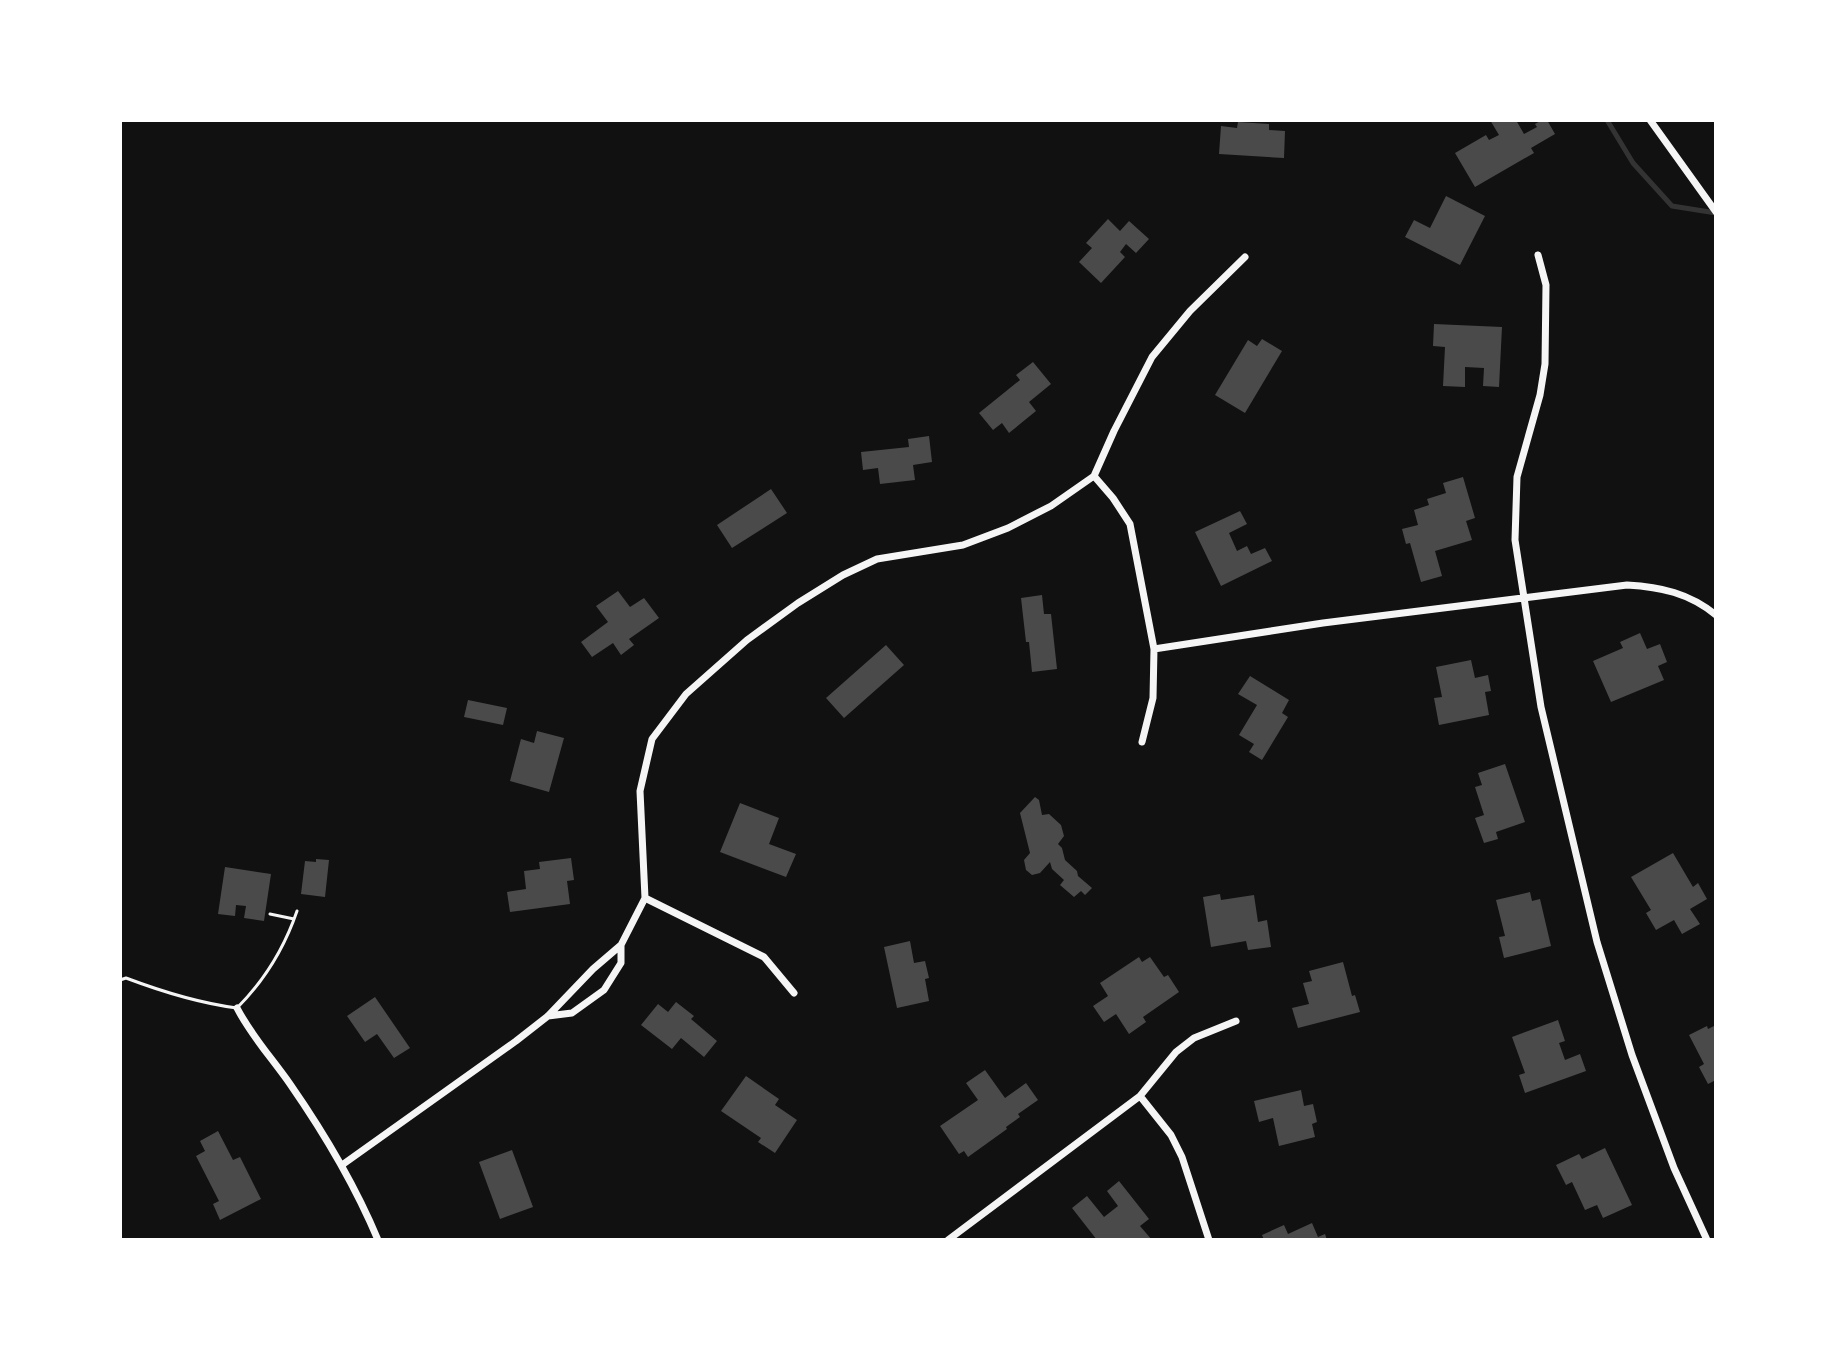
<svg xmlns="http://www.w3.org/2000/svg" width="1836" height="1360" font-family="'Source Sans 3',sans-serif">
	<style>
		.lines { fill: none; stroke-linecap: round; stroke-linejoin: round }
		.stream { stroke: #333; stroke-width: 5 }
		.building { fill: #4a4a4a }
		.service { stroke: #f5f5f5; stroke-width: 3 }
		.minor { stroke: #f5f5f5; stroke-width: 7 }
	</style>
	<rect width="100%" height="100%" fill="#111"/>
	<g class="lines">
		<path class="stream" d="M 1607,120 L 1633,163 L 1672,206 L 1716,213"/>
	</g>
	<path class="building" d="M 1490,120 L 1516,120 L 1524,134 L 1537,127 L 1535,124 L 1542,120 L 1547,120 L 1555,134 L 1531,148 L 1534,153 L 1475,187 L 1455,153 L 1486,135 L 1489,140 L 1499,135 Z
		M 1238,122 L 1269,124 L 1269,130 L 1285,131 L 1284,158 L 1219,154 L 1221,126 L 1237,128 Z
		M 1446,196 L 1485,216 L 1460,265 L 1405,237 L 1414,220 L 1430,228 Z
		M 1108,219 L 1120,231 L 1129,221 L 1149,239 L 1136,253 L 1126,244 L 1120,252 L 1125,257 L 1101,283 L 1079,262 L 1092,248 L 1086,243 Z
		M 1434,324 L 1502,327 L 1499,387 L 1483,386 L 1484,368 L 1465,367 L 1465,387 L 1443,386 L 1445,347 L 1433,346 Z
		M 1262,339 L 1282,351 L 1245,413 L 1215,395 L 1248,340 L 1257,346 Z
		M 1033,362 L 1051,384 L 1029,402 L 1036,411 L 1009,433 L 1002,423 L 993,430 L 979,413 L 1020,380 L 1016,375 Z
		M 929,436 L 932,462 L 913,465 L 915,480 L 880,484 L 878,468 L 863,470 L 861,452 L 909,447 L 908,439 Z
		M 1463,477 L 1475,518 L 1466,521 L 1472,540 L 1435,551 L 1442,576 L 1421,582 L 1410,543 L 1406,544 L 1402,529 L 1418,525 L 1414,510 L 1429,505 L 1427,499 L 1446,493 L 1443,483 Z
		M 771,489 L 787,513 L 732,548 L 717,525 Z
		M 1240,511 L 1247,524 L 1229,533 L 1237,551 L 1247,546 L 1251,554 L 1265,548 L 1272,561 L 1221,586 L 1195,532 Z
		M 618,591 L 630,607 L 644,598 L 659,618 L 629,639 L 634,645 L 621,655 L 613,643 L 592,657 L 581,642 L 608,622 L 596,606 Z
		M 1042,595 L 1044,614 L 1051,614 L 1057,669 L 1032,672 L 1029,642 L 1026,642 L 1021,598 Z
		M 1640,633 L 1647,649 L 1660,644 L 1667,662 L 1658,666 L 1664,680 L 1611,702 L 1593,661 L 1623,648 L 1620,642 Z
		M 886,645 L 904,665 L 844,718 L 826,698 Z
		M 1471,660 L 1475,678 L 1488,675 L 1491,691 L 1485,692 L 1489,715 L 1439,725 L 1434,698 L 1442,697 L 1436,667 Z
		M 1250,676 L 1289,700 L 1282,713 L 1288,717 L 1262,760 L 1249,752 L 1254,744 L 1239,735 L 1257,705 L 1238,694 Z
		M 468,700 L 507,708 L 503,725 L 464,717 Z
		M 537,731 L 564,738 L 549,792 L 510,781 L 521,739 L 534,743 Z
		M 1505,764 L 1525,822 L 1496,832 L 1498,839 L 1484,843 L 1475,818 L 1484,815 L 1475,787 L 1482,785 L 1478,773 Z
		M 1035,797 L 1039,800 L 1042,815 L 1049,814 L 1061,825 L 1064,836 L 1058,844 L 1062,848 L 1065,860 L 1077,871 L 1078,876 L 1092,888 L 1085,895 L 1081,891 L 1074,897 L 1060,885 L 1064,880 L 1052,869 L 1050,862 L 1040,873 L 1032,875 L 1026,870 L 1024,860 L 1030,853 L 1020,813 Z
		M 740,803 L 779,818 L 769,844 L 796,854 L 786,877 L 720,852 Z
		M 1673,853 L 1693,887 L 1698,883 L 1707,899 L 1690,909 L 1700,924 L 1682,934 L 1674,920 L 1656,930 L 1646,913 L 1651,910 L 1631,877 Z
		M 571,858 L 574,880 L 567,881 L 570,904 L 510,912 L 507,892 L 526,889 L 524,871 L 540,869 L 539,862 Z
		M 316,859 L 329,860 L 325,897 L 301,894 L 305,861 L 316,862 Z
		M 225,867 L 271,874 L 264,921 L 244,918 L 246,906 L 236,905 L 235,916 L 218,914 Z
		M 1530,892 L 1532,901 L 1540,899 L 1551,946 L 1504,958 L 1499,937 L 1505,936 L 1496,900 Z
		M 1220,894 L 1221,900 L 1254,895 L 1258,922 L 1267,920 L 1271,947 L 1248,950 L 1246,941 L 1211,947 L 1203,897 Z
		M 910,941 L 914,963 L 925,961 L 929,978 L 925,979 L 929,1001 L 897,1008 L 884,947 Z
		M 1139,957 L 1142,962 L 1150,957 L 1164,977 L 1168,975 L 1179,992 L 1143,1017 L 1146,1022 L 1129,1034 L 1116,1014 L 1104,1022 L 1093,1006 L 1108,996 L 1100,983 Z
		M 1343,962 L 1352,996 L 1355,995 L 1360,1012 L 1298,1028 L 1292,1008 L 1309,1004 L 1303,983 L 1312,981 L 1309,971 Z
		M 375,997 L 410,1048 L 394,1058 L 377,1034 L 365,1042 L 347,1016 Z
		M 676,1002 L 694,1016 L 691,1019 L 717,1041 L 704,1057 L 681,1038 L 672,1049 L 641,1025 L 658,1004 L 668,1012 Z
		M 1558,1020 L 1565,1041 L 1559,1043 L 1565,1060 L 1580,1054 L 1586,1071 L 1525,1093 L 1519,1075 L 1525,1073 L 1512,1037 Z
		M 1716,1025 L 1716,1080 L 1708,1084 L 1699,1067 L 1704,1064 L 1689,1035 L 1707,1026 L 1708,1029 Z
		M 985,1070 L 1005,1098 L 1026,1083 L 1038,1100 L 1018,1114 L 1020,1117 L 1006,1127 L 1007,1129 L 968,1157 L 964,1151 L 959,1154 L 940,1126 L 978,1100 L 966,1083 Z
		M 746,1076 L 779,1099 L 775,1105 L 797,1120 L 775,1153 L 758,1142 L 761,1138 L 721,1111 Z
		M 1301,1090 L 1304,1106 L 1313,1104 L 1317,1122 L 1312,1124 L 1315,1137 L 1279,1146 L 1273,1118 L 1259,1122 L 1254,1101 Z
		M 218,1131 L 233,1160 L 240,1157 L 261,1199 L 220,1220 L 213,1204 L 219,1201 L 196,1156 L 205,1151 L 200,1141 Z
		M 1605,1148 L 1632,1205 L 1603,1218 L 1597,1205 L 1585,1210 L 1572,1182 L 1566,1185 L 1556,1165 L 1579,1154 L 1582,1159 Z
		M 512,1150 L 533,1207 L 500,1219 L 479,1162 Z
		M 1119,1181 L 1149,1219 L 1140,1226 L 1152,1240 L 1097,1240 L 1072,1208 L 1087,1196 L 1104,1217 L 1118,1206 L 1107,1191 Z
		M 1312,1223 L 1318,1237 L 1325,1234 L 1327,1240 L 1264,1240 L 1262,1235 L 1284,1225 L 1288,1234 Z"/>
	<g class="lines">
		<path class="service" d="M 270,914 L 294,919
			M 120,980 L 126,978 C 163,992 198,1003 237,1008 C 265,980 284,949 297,911"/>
		<path class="minor" d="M 1650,120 L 1716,212
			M 1538,255 L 1546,285 L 1545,364 L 1540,395 L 1517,477 L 1515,540 L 1541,707 L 1597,942 L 1632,1055 L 1674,1168 L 1707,1240
			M 1094,476 L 1113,498 L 1130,524 L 1154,649 L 1153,698 L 1142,742
			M 1154,649 L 1323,623 L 1627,585 C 1661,587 1689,593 1716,615
			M 645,898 L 764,957 L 794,993
			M 237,1008 C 252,1037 272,1058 290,1084 C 324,1133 355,1185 378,1240
			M 548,1016 L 572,1013 L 604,990 L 621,963 L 621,945
			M 1140,1096 L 1171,1135 L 1182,1157 L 1209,1240
			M 342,1165 L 516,1041 L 548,1016 L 593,969 L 621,945 L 645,898 L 640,791 L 652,739 L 686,694 L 747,640 L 798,603 L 843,575 L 877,559 L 963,545 L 1008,528 L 1051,506 L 1094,476 L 1114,431 L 1152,357 L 1190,311 L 1245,257
			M 948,1240 L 1140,1096 L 1176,1052 L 1194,1038 L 1236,1021"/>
	</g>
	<rect width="1836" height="1360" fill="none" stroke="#ffffff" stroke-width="244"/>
</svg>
